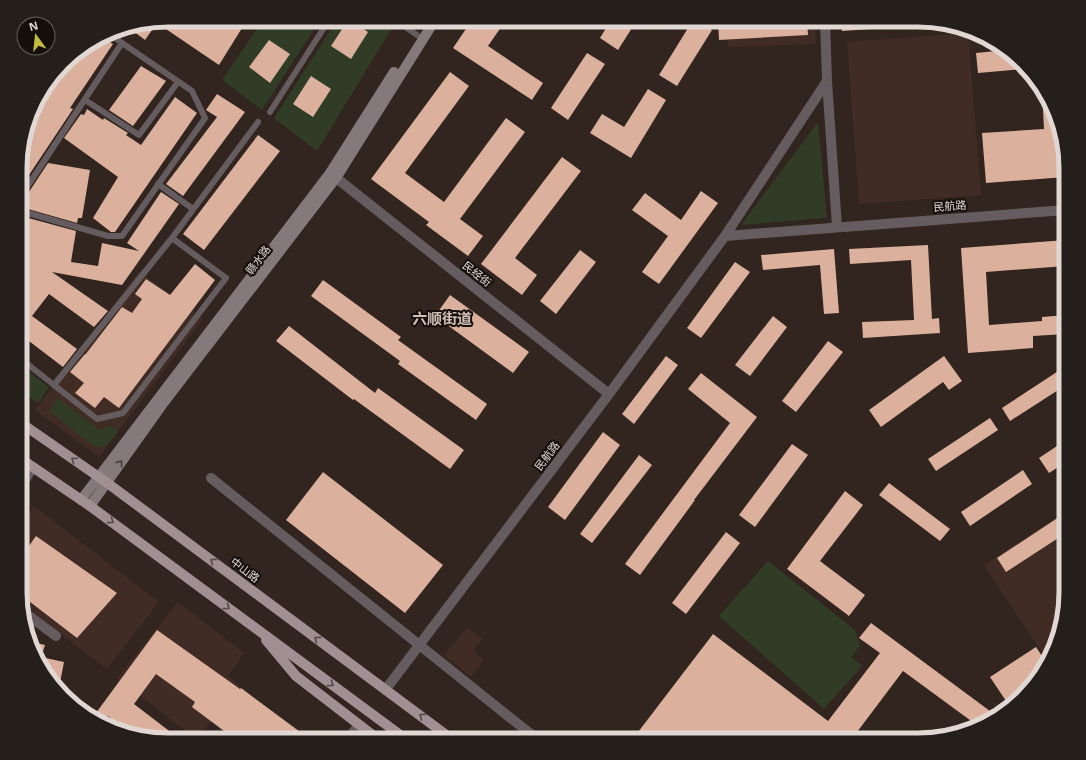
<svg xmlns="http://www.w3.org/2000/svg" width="1086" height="760" font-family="'Noto Sans','Noto Sans SC',sans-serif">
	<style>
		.built { fill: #402c24 }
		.green { fill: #313c27 }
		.building { fill: #dbb09d }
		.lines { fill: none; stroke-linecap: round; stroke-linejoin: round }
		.lane { stroke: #645c5e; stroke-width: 6 }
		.street { stroke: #645c5e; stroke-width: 10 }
		.secondary { stroke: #86797c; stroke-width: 10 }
		.primary { stroke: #a09093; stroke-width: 10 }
		.oneway { stroke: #544949 }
		.oneway2 { stroke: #423939 }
		.labels { text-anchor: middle; stroke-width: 4; stroke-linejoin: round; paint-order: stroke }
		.street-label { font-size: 11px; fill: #e1d8d4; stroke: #150f0c }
		.district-label { font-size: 15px; font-weight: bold; fill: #d1bfb6; stroke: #150f0c }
		.rim { fill: none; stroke: #e1d8d4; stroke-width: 5 }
	</style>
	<rect width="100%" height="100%" fill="#32241e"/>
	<path class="built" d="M 728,20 L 815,20 L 816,44 L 728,47 Z
		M 968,33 L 981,195 L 859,204 L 847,42 Z
		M 139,271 L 203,319 L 99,457 L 35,410 Z
		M 34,506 L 159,602 L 107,669 L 21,604 L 21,523 Z
		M 1066,511 L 1066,601 L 1058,640 L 1047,660 L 984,565 Z
		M 178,602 L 244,653 L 228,676 L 240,686 L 196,739 L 117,678 Z
		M 467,627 L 483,639 L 473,651 L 484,660 L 471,677 L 444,655 Z"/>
	<path class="green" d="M 263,20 L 320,20 L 262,110 L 222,80 Z
		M 337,20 L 380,20 L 392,28 L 317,151 L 274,118 Z
		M 818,122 L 827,218 L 741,225 Z
		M 21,366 L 49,387 L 38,403 L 21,391 Z
		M 58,398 L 101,431 L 110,425 L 118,432 L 110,442 L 102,447 L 93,446 L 50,411 Z
		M 768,561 L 855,630 L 860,646 L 851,657 L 862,666 L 824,709 L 719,616 Z"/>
	<path class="building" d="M 168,20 L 247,20 L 219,65 L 157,23 L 145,40 L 129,28 Z
		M 348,20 L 350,20 L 368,32 L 351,59 L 331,46 Z
		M 472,20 L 506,20 L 488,46 L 543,83 L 532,100 L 453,48 Z
		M 611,20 L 637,20 L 618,50 L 600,38 Z
		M 693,20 L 696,20 L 712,30 L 677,86 L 659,75 Z
		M 718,20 L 807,20 L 808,35 L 719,40 Z
		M 841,20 L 916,20 L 916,26 L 842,31 Z
		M 102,37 L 113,44 L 70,108 L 73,109 L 21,187 L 21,149 L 35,102 L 70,57 Z
		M 269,40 L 290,54 L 270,83 L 249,67 Z
		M 1006,50 L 1024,69 L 978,73 L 976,53 Z
		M 587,53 L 605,64 L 568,120 L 551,108 Z
		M 141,66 L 166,81 L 133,126 L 109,110 Z
		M 450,72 L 469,86 L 405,173 L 444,202 L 506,118 L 525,132 L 460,219 L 483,236 L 468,256 L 426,225 L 429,222 L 371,179 Z
		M 311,76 L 331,89 L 313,117 L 293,104 Z
		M 648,89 L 666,100 L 631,158 L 590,133 L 602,114 L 624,127 Z
		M 1042,90 L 1046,94 L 1066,159 L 1066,177 L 986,183 L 982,133 L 1044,129 Z
		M 217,94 L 245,112 L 183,196 L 166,184 L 217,117 L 206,110 Z
		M 175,97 L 197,113 L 115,232 L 111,232 L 93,218 L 118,177 L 64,138 L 81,114 L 84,115 L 87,109 L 103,120 L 104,118 L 128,133 L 126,135 L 141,145 Z
		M 258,135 L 280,151 L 204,250 L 183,234 Z
		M 562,157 L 581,171 L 515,258 L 537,275 L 522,295 L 481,264 Z
		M 48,163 L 90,170 L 82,218 L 78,218 L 77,223 L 21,207 L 21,200 L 25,198 Z
		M 701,191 L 718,203 L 659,284 L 642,272 L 668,236 L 632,210 L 645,193 L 681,220 Z
		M 161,192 L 179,204 L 122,285 L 52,272 L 108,311 L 94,327 L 49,294 L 32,316 L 77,349 L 63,367 L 21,335 L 21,216 L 76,231 L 71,262 L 98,266 L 102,243 L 139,251 L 127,243 Z
		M 1066,240 L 1066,266 L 986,272 L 989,325 L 1042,321 L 1042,317 L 1066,315 L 1066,334 L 1033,336 L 1033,348 L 968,353 L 961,248 Z
		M 928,245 L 932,319 L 939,318 L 940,333 L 863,338 L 862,322 L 914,320 L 911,260 L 850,264 L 849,249 Z
		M 834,249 L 839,313 L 824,314 L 820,265 L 763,270 L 761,255 Z
		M 580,250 L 596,262 L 556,314 L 540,301 Z
		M 735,262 L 750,272 L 701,338 L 687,328 Z
		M 195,264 L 215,280 L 119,408 L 104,397 L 95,408 L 75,393 L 84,383 L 70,372 L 85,354 L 85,355 L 122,307 L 132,313 L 142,299 L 135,294 L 146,279 L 170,295 Z
		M 323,280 L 401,337 L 398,340 L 487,404 L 476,420 L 398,364 L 400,361 L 311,296 Z
		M 450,295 L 529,352 L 513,373 L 435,316 Z
		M 773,316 L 787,327 L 750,376 L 735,365 Z
		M 289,326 L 375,393 L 378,388 L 464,450 L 450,469 L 354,399 L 353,400 L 276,341 Z
		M 828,341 L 843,352 L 796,412 L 782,401 Z
		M 666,356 L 678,365 L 634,424 L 622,414 Z
		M 944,356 L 962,381 L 949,390 L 943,382 L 881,427 L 869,410 Z
		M 1066,366 L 1066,385 L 1010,421 L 1002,408 Z
		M 701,373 L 757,417 L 694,500 L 695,500 L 640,575 L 625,564 L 730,423 L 688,389 Z
		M 990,418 L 998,430 L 936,471 L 928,459 Z
		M 603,432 L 620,445 L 565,520 L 548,507 Z
		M 1066,440 L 1066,462 L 1049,473 L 1039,458 Z
		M 792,444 L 808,455 L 755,527 L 739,515 Z
		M 639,455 L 652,465 L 592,543 L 580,534 Z
		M 1023,470 L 1032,484 L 970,526 L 961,512 Z
		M 323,472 L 443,565 L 405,613 L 286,520 Z
		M 889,483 L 950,529 L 940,541 L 879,495 Z
		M 845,491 L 863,505 L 820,561 L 865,595 L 849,616 L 787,569 Z
		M 1059,517 L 1066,527 L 1066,533 L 1006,572 L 997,558 Z
		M 726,532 L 740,543 L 686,614 L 672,603 Z
		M 36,536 L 117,593 L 77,638 L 21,595 L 21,557 Z
		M 871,623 L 994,714 L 989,721 L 984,725 L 978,726 L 903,671 L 851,740 L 632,740 L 713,634 L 828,721 L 880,653 L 859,638 Z
		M 157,630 L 240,689 L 241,688 L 311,740 L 236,740 L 192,707 L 195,702 L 156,674 L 134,704 L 181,740 L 159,740 L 133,735 L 108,716 L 104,723 L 93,717 Z
		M 32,642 L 45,645 L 41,657 L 64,662 L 59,688 L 40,666 Z
		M 1036,647 L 1046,662 L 1036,682 L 1008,704 L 990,677 Z"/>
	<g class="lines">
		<path class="lane" d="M 396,20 L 417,35
			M 85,100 L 139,135 L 178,82
			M 270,112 L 329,20
			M 158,184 L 193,209
			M 21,196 L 122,43 L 108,33
			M 21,211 L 108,236 L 122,236 L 205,118 L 192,91 L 122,43
			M 21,359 L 97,419 L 123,413 L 226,278 L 172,238 L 258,122
			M 54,385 L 172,238"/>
		<path class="street" d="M 825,20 L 827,81 L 837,227
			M 330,173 L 609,394
			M 725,236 L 827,81
			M 211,478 L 538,740
			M 21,486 L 33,467
			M 21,610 L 56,636
			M 386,689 L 609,394 L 725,236 L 1066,210
			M 347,740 L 359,725"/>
		<path class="secondary" d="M 81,500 L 330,173 L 394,72
			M 90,506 L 162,405 L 336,178 L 435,20"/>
		<path class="primary" d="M 21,423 L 106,482 L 453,740
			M 21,459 L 90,506 L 407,740
			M 266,640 L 296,676 L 379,740"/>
	</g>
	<defs><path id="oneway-chevron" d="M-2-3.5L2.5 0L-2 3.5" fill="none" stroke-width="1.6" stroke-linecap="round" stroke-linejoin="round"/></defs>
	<g class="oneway">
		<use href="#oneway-chevron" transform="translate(74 460) rotate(-145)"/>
		<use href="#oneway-chevron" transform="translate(111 521) rotate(36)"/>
		<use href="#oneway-chevron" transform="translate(213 561) rotate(-143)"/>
		<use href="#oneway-chevron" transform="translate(227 607) rotate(36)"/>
		<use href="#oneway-chevron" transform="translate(317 639) rotate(-143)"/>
		<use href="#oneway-chevron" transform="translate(331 684) rotate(36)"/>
		<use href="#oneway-chevron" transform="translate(422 716) rotate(-143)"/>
	</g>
	<use class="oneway2" href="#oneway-chevron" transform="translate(120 463) rotate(-54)"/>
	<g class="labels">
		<g class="street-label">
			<text transform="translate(950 206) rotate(-4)" y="4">民航路</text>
			<text transform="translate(258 260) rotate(-53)" y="4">赣水路</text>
			<text transform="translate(477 274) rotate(38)" y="4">民经街</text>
			<text transform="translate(547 456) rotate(-53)" y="4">民航路</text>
			<text transform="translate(245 570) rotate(37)" y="4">中山路</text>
		</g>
		<g class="district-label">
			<text x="442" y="324">六顺街道</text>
		</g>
	</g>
	<path d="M0 0H1086V760H0ZM168 27H918A141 141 0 0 1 1059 168V592A141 141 0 0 1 918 733H168A141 141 0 0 1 27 592V168A141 141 0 0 1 168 27Z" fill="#251f1c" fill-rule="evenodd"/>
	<path class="rim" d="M168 27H918A141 141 0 0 1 1059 168V592A141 141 0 0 1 918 733H168A141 141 0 0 1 27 592V168A141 141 0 0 1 168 27Z"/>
	<g transform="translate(36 36) rotate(345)"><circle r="19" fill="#150f0c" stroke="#675f5c"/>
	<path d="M0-3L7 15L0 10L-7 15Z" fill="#c2bd3f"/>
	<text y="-6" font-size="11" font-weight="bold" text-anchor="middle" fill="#e1d8d4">N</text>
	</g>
</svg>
